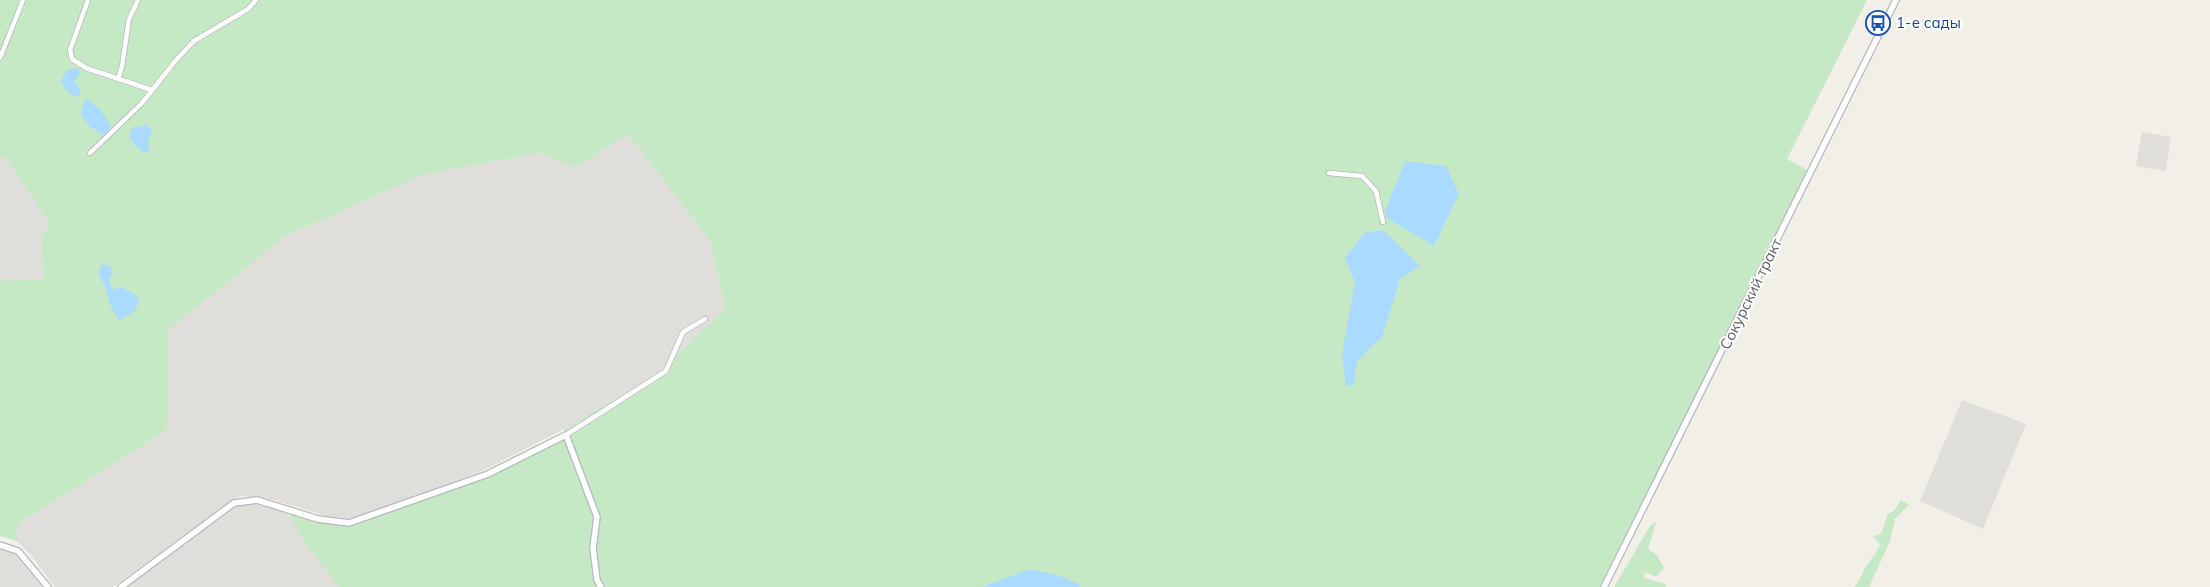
<svg xmlns="http://www.w3.org/2000/svg" width="2210" height="587" font-family="Mulish,sans-serif">
	<style>
		.industrial { fill: #e0deda }
		.green { fill: #c5e8c5 }
		.water { fill: #aadaff }
		.lines { fill: none; stroke-linecap: round; stroke-linejoin: round }
		.minor-casing { stroke: #b5b8bc; stroke-width: 6 }
		.tertiary-casing { stroke: #b5b8bc; stroke-width: 8 }
		.minor { stroke: #fff; stroke-width: 4.5 }
		.tertiary { stroke: #fff; stroke-width: 5.5 }
		.labels { text-anchor: middle; stroke-width: 4; stroke-linejoin: round; paint-order: stroke }
		.transit-label { font-size: 15px; fill: #164399; stroke: #fff; text-anchor: start }
		.street-label { font-size: 15px; fill: #5f6368; stroke: #fff }
	</style>
	<rect width="100%" height="100%" fill="#f1efe8"/>
	<path class="industrial" d="M 2142,132 L 2171,137 L 2166,171 L 2136,166 Z
		M 628,134 L 710,241 L 726,308 L 658,374 L 564,429 L 482,471 L 376,511 L 351,519 L 327,516 L 266,498 L 242,496 L 232,500 L 113,587 L 55,587 L 30,554 L 17,541 L 18,524 L 167,430 L 167,331 L 286,236 L 422,175 L 540,153 L 575,168 Z
		M 0,157 L 5,157 L 50,224 L 41,235 L 43,279 L 0,281 Z
		M 1962,400 L 2026,424 L 1983,529 L 1920,501 Z
		M 249,504 L 266,506 L 288,514 L 339,587 L 128,587 L 217,519 L 238,506 Z
		M 0,549 L 8,549 L 20,558 L 45,587 L 0,587 Z"/>
	<path class="green" d="M 0,0 L 1867,0 L 1787,159 L 1811,172 L 1604,587 L 339,587 C 329,573 287,523 289,509 L 318,519 L 349,523 L 488,474 L 566,435 L 564,429 L 658,374 L 726,308 L 710,241 L 628,134 L 575,168 L 540,153 L 422,175 L 286,236 L 167,331 L 167,430 L 18,524 L 17,541 L 0,536 L 0,281 L 43,279 L 41,235 L 50,224 L 5,157 L 0,158 Z
		M 1901,500 L 1909,505 L 1895,519 L 1890,541 L 1869,587 L 1854,587 C 1862,579 1862,570 1869,562 C 1874,555 1877,552 1880,544 L 1873,537 L 1881,534 L 1888,514 L 1894,511 Z
		M 1656,522 L 1648,549 L 1657,555 L 1664,568 L 1656,577 L 1645,572 L 1644,578 L 1666,584 L 1665,587 L 1614,587 L 1650,526 Z"/>
	<path class="water" d="M 72,68 L 79,69 L 80,73 L 74,82 L 79,87 L 81,95 L 75,97 L 66,90 L 61,81 L 66,71 Z
		M 87,99 L 102,111 L 111,127 L 105,136 L 89,126 L 81,114 L 83,103 Z
		M 145,124 L 152,130 L 148,142 L 149,153 L 141,151 L 129,138 L 133,126 L 140,128 Z
		M 1405,161 L 1446,166 L 1459,194 L 1434,246 L 1387,218 L 1385,211 Z
		M 1383,230 L 1420,266 L 1400,279 L 1382,337 L 1357,361 L 1354,385 L 1346,386 L 1342,354 L 1355,282 L 1345,258 L 1364,233 Z
		M 102,264 L 110,266 L 113,274 L 109,279 L 112,290 L 120,286 L 137,296 L 139,302 L 135,311 L 120,320 C 109,306 111,306 106,290 C 103,279 95,276 102,264 Z
		M 1030,569 L 1058,575 L 1080,585 L 1079,587 L 982,587 Z"/>
	<g class="lines">
		<defs>
			<path id="minor" d="M 88,0 L 70,50 L 72,59 L 86,68 L 152,90
				M 0,58 L 23,0
				M 118,79 L 122,66 L 129,19 L 138,0
				M 90,153 L 142,103 L 176,60 L 194,41 L 248,9 L 256,0
				M 1329,173 L 1362,176 L 1376,191 L 1383,222
				M 566,435 L 666,371 L 683,332 L 705,319"/>
			<path id="tertiary" d="M 0,545 L 18,551 L 48,587
				M 121,587 L 234,503 L 257,500 L 318,519 L 349,523 L 488,474 L 566,435 L 597,517 L 593,548 L 597,580 L 601,587
				M 1604,587 L 1896,0"/>
		</defs>
		<use href="#minor" class="minor-casing"/>
		<use href="#tertiary" class="tertiary-casing"/>
		<use href="#minor" class="minor"/>
		<use href="#tertiary" class="tertiary"/>
	</g>
	<defs>
		<symbol id="bus-ring" viewBox="-11 -11 22 22"><circle r="9.5" fill="#fff" stroke="#1a4fb4" stroke-width="1.5"/><path d="M-5-6H5V4H4V6H2V4H-2V6H-4V4H-5ZM-3.5-4V0h7V-4ZM-3.5 1.2v1.5H-2V1.2ZM2 1.2v1.5H3.5V1.2Z" fill="#1a4fb4"/></symbol>
	</defs>
	<g fill-rule="evenodd">
		<use href="#bus-ring" x="1864" y="9" width="28" height="28"/>
	</g>
	<g class="labels">
		<g class="transit-label">
			<text x="1896" y="28">1-е сады</text>
		</g>
		<g class="street-label">
			<text transform="translate(1751 294) rotate(-64)" y="5">Сокурский тракт</text>
		</g>
	</g>
</svg>
